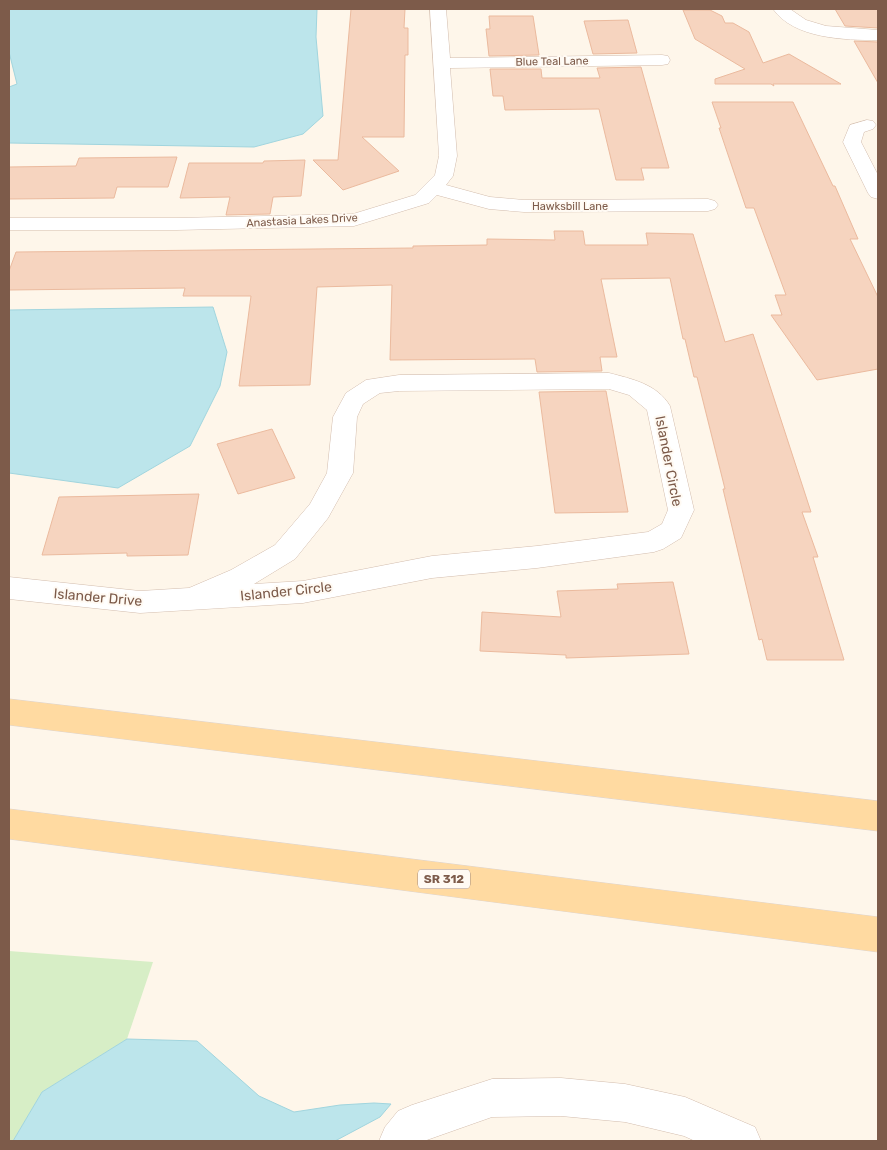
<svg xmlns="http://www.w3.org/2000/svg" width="887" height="1150" font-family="Rubik,sans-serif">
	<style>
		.green { fill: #d7eec6 }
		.water { fill: #bce5eb; stroke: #a1d5de }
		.building { fill: #f6d4bf; stroke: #ebba9e }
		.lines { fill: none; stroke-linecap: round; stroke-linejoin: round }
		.street-casing { stroke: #d3bdae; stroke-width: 1 }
		.primary-casing { stroke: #ddd4d0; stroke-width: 1 }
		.street { fill: #fff; fill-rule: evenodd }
		.primary { fill: #ffdaa1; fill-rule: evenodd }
		.labels { text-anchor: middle; stroke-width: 4; stroke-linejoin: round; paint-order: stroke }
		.far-street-label { font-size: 11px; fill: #7d5b4a; stroke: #fffaf3 }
		.shield { fill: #fffaf3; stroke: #a48b7d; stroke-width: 1 }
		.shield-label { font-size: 12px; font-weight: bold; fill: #7d5b4a }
		.street-label { font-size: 14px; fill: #7d5b4a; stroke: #fffaf3 }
	</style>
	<rect width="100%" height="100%" fill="#fef6ea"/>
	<path class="green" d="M 9,951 L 153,962 L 127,1039 L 42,1092 L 13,1141 L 9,1141 Z"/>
	<path class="water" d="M 9,9 L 317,9 L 316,37 L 323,116 L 303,134 L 254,147 L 9,143 L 9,87 L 17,84 L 9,52 Z
		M 213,307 L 227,352 L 220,386 L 190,446 L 118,488 L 9,473 L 9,310 Z
		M 127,1039 L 197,1041 L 259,1096 L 294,1112 L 340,1105 L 374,1103 L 391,1104 L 380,1117 L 335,1141 L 13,1141 L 42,1092 Z"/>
	<path class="building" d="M 351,9 L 405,9 L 404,28 L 408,28 L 408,55 L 405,55 L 404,137 L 362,137 L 399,171 L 343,190 L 313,160 L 338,160 Z
		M 835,9 L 878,9 L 878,28 L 845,26 Z
		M 683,10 L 710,10 L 722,16 L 725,23 L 733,23 L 749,32 L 763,63 L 789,54 L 841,84 L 773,84 L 774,86 L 771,84 L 715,84 L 715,79 L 745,69 L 695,39 Z
		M 489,16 L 533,16 L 539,55 L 489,56 L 486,29 L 490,29 Z
		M 628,20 L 637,53 L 593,54 L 584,21 Z
		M 854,41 L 878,42 L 878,83 Z
		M 641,67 L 669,168 L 641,168 L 644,180 L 616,180 L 599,109 L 505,110 L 503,96 L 493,96 L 490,69 L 541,69 L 542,78 L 600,78 L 597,68 Z
		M 712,102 L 793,102 L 833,186 L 835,186 L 858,239 L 850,239 L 878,297 L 878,369 L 817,380 L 771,315 L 782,315 L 775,295 L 786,295 L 754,208 L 746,208 L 719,128 L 721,128 Z
		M 177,157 L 168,187 L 117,187 L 114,198 L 9,199 L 9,167 L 76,166 L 79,158 Z
		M 305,160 L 301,196 L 273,197 L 270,214 L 226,215 L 230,197 L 180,198 L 189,163 L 263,163 L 264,161 Z
		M 554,231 L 583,231 L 585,245 L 648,245 L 646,233 L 693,234 L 725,342 L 753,334 L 811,512 L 802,512 L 818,557 L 813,557 L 844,660 L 767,660 L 762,639 L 759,640 L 723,489 L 725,489 L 697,377 L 694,377 L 685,339 L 683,339 L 670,278 L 601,279 L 617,357 L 600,357 L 602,371 L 537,372 L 535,359 L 390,360 L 392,285 L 317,287 L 310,385 L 239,386 L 251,296 L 183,296 L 185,288 L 9,290 L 9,271 L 16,252 L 413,248 L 413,246 L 487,245 L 487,239 L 555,240 Z
		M 606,391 L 628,512 L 555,513 L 539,392 Z
		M 272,429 L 295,478 L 238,494 L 217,444 Z
		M 199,494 L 188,555 L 127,556 L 127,553 L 42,555 L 59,497 Z
		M 673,582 L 689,654 L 566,658 L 566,655 L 480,651 L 482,612 L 561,617 L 557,591 L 618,589 L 617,584 Z"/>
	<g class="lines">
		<defs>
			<path id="street" d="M 430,9 L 446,9 L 450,58 L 662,55 L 668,56 L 670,60 L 668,64 L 662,65 L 450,68 L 457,156 L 453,176 L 446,185 L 490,197 L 524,200 L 708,199 L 715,201 L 718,205 L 715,209 L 708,211 L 524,212 L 489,209 L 437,195 L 429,203 L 354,226 L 176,230 L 9,230 L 9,218 L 176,218 L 353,214 L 415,195 L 435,175 L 439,156 Z
				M 773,9 L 790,9 L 806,20 L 826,26 L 878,30 L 878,40 C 845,40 794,39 773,9 Z
				M 867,120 L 873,121 L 876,125 L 873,129 L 864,132 L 861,142 L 878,175 L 878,199 L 871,197 L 868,193 L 843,142 L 850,125 Z
				M 609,373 C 632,379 657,384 670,406 L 694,510 L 681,538 L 663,549 L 654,552 L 537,568 L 432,578 L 303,603 L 140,613 L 9,599 L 9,577 L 140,591 L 189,588 L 231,570 L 275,545 L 310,504 L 327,473 L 333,417 L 346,393 L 366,380 L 399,375 ZM 609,389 L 629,395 L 647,410 L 668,510 L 662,524 L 648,532 L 537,546 L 432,556 L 303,581 L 254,584 L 295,559 L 328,518 L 353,473 L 357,417 L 363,404 L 380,393 L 399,391 Z
				M 561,1078 L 625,1084 L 685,1097 L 755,1127 L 761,1141 L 695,1141 L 684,1136 L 625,1122 L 561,1116 L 492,1117 L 424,1141 L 379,1141 L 385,1127 L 398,1111 L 412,1105 L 492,1079 Z"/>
			<path id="primary" d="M 9,699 L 878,801 L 878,831 L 9,725 Z
				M 9,809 L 878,917 L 878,952 L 9,839 Z"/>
		</defs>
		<use href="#street" class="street-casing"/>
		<use href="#primary" class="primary-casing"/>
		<use href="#street" class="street"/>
		<use href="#primary" class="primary"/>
	</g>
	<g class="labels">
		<g class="far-street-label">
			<text transform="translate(552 61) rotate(-1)" y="4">Blue Teal Lane</text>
			<text x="570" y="210">Hawksbill Lane</text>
			<text transform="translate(302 220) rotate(-3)" y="4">Anastasia Lakes Drive</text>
		</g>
		<rect class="shield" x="418" y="869.5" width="52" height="19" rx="4"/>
		<g class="shield-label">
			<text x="444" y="883">SR 312</text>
		</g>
		<g class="street-label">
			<text transform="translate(669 461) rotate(79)" y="5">Islander Circle</text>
			<text transform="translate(286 591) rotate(-6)" y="5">Islander Circle</text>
			<text transform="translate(98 597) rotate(5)" y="5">Islander Drive</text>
		</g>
	</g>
	<rect width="887" height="1150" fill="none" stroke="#7d5b4a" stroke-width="20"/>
</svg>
